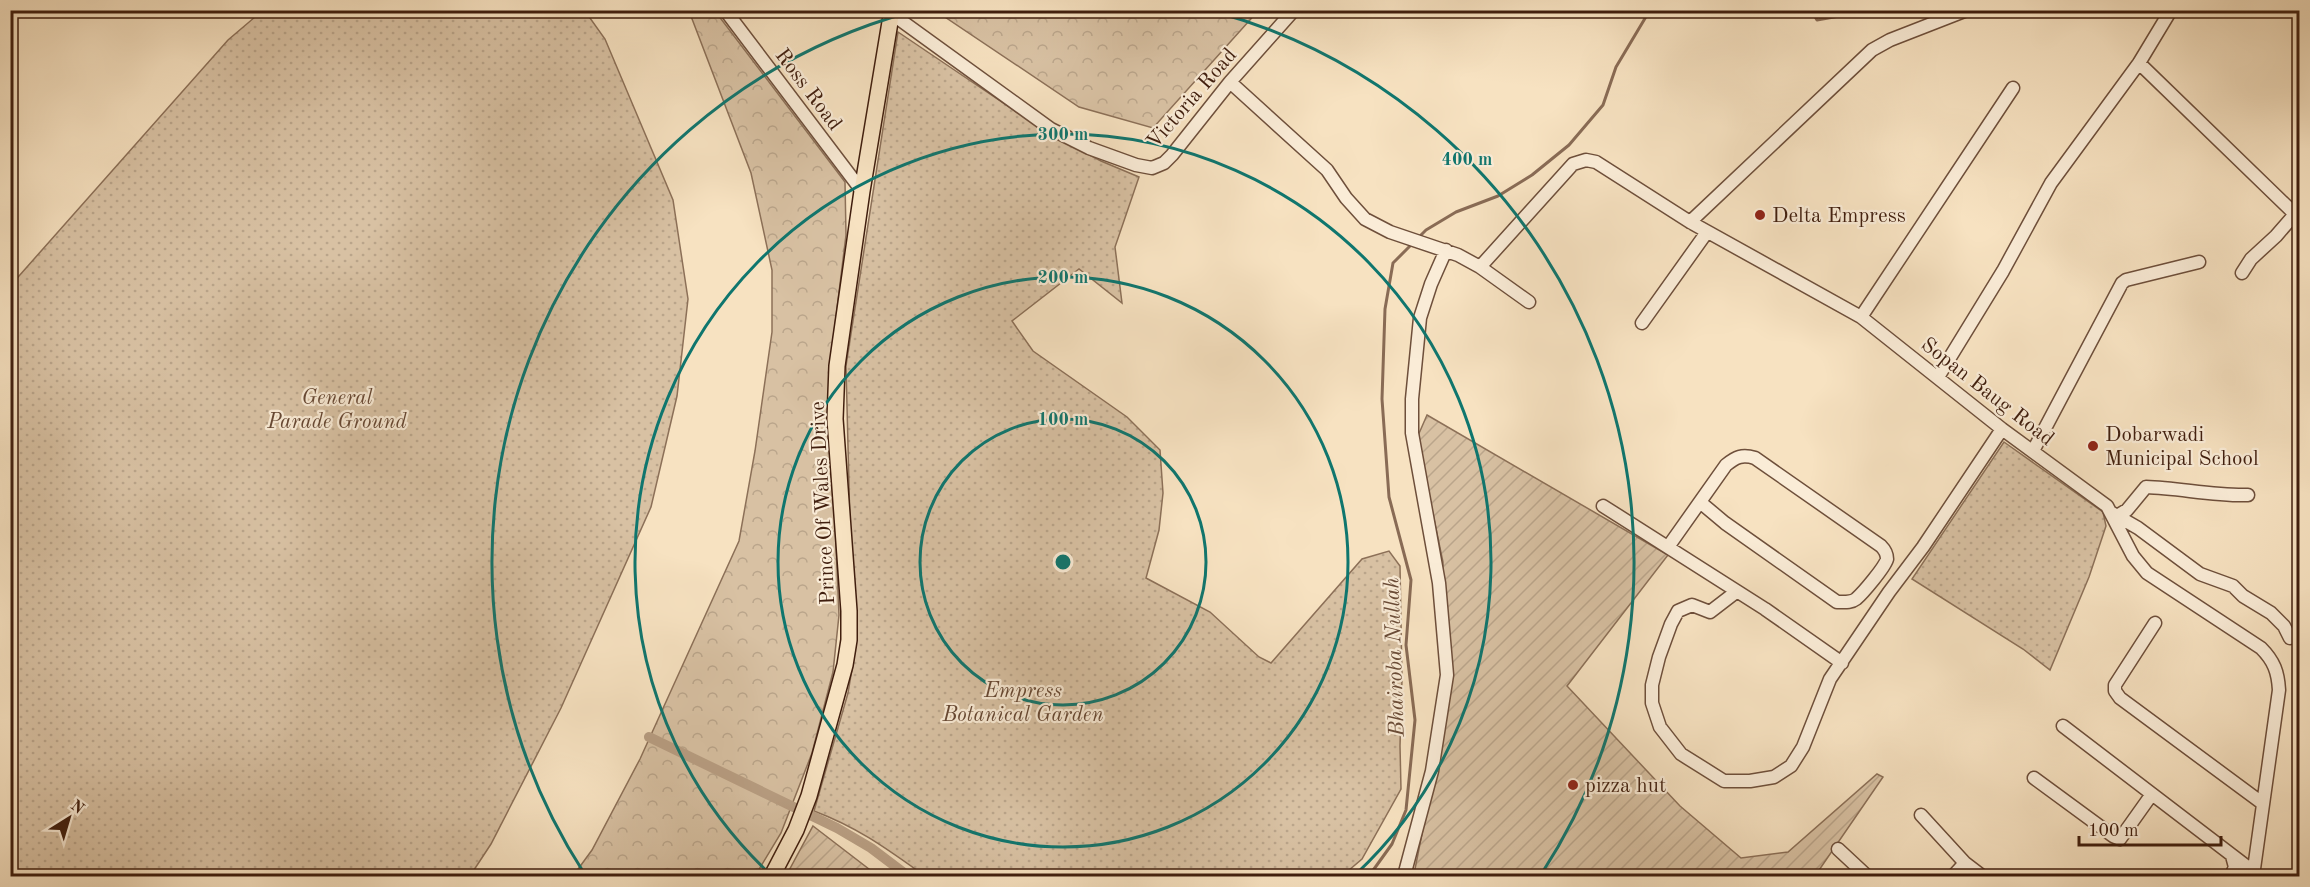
<svg xmlns="http://www.w3.org/2000/svg" width="2310" height="887" font-family="'Old Standard TT',serif">
	<style>
		.forest { fill: url(#forest-crowns); stroke: #8c7058; stroke-width: 1.5 }
		.park { fill: url(#park-dots); stroke: #8c7058; stroke-width: 1.5 }
		.garden { fill: url(#garden-furrows); stroke: #8c7058; stroke-width: 1.5 }
		.lines { fill: none; stroke-linecap: round; stroke-linejoin: round }
		.stream { stroke: #896b55; stroke-width: 3 }
		.canal { stroke: #b99f84; stroke-width: 10 }
		.minor-casing { stroke: #6e4f3b; stroke-width: 15 }
		.major-casing { stroke: #401e0e; stroke-width: 18 }
		.minor { stroke: #faecd7; stroke-width: 12 }
		.major { stroke: #f7e2c1; stroke-width: 15 }
		.ring { fill: none; stroke: #0f766e; stroke-width: 3 }
		.poi-dot { fill: #8f2418; stroke: #faecd7; stroke-width: 2 }
		.labels { text-anchor: middle; stroke-width: 4.5; stroke-linejoin: round; paint-order: stroke }
		.street-label { font-size: 21px; fill: #401e0e; stroke: #faecd7 }
		.poi-label { font-size: 21px; fill: #401e0e; stroke: #faecd7; text-anchor: start }
		.park-label { font-size: 21px; font-style: italic; fill: #664733; stroke: #faecd7 }
		.water-label { font-size: 22px; font-style: italic; fill: #6a4b37; stroke: #faecd7 }
		.centre { fill: #0f766e; stroke: #faecd7; stroke-width: 3 }
		.ring-label { font-size: 18px; text-anchor: middle; font-weight: bold; fill: #0f766e; stroke: #faecd7; stroke-width: 4.5; stroke-linejoin: round; paint-order: stroke }
	</style>
	<defs>
		<pattern id="forest-crowns" width="20" height="18" patternUnits="userSpaceOnUse" patternTransform="scale(1.5)"><rect width="20" height="18" fill="#d8c1a3"/><path d="M2 6a3 3 0 1 1 6 0M12 15a3 3 0 1 1 6 0" fill="none" stroke="#baa58b"/></pattern>
		<pattern id="park-dots" width="8" height="8" patternUnits="userSpaceOnUse" patternTransform="scale(1.5)"><rect width="8" height="8" fill="#d8c1a3"/><path d="M2 2h.1M6 6h.1" fill="none" stroke="#baa58b" stroke-width="1.8" stroke-linecap="round"/></pattern>
		<pattern id="garden-furrows" width="10" height="10" patternUnits="userSpaceOnUse" patternTransform="scale(1.5)"><rect width="10" height="10" fill="#d8c1a3"/><path d="M-1 1l2-2M0 10L10 0M9 11l2-2" fill="none" stroke="#baa58b"/></pattern>
	</defs>
	<rect width="100%" height="100%" fill="#f7e2c1"/>
	<filter id="stains"><feTurbulence type="fractalNoise" baseFrequency=".00333" numOctaves="4"/><feColorMatrix values="0 0 0 0 .2 0 0 0 0 .09 0 0 0 0 .02 0 0 0 .5 -.17"/></filter>
	<radialGradient id="worn" r=".72"><stop offset=".6" stop-color="#630" stop-opacity="0"/><stop offset="1" stop-color="#630" stop-opacity=".3"/></radialGradient>
	<path class="forest" d="M 689,11 L 715,11 L 845,182 L 846,235 L 833,341 L 830,408 L 839,615 L 833,672 L 812,753 L 781,833 L 755,876 L 573,876 L 592,850 L 640,759 L 739,541 L 755,451 L 772,332 L 772,270 L 751,173 Z
		M 936,11 L 1258,11 L 1153,128 L 1079,107 Z"/>
	<path class="park" d="M 262,11 L 585,11 L 605,39 L 673,200 L 688,299 L 677,396 L 651,507 L 561,708 L 491,844 L 470,876 L 11,876 L 11,285 L 228,40 Z
		M 898,32 L 1048,133 L 1101,161 L 1139,177 L 1115,247 L 1122,303 L 1079,269 L 1012,321 L 1033,351 L 1127,417 L 1160,450 L 1163,493 L 1159,530 L 1146,578 L 1210,612 L 1259,657 L 1271,663 L 1362,559 L 1389,551 L 1400,566 L 1402,679 L 1400,746 L 1401,789 L 1362,859 L 1342,876 L 925,876 C 887,849 859,828 814,811 L 848,693 L 856,645 L 850,526 L 846,366 Z
		M 2004,442 L 2103,512 L 2106,526 L 2089,577 L 2050,670 L 2023,649 L 1912,579 Z"/>
	<path class="garden" d="M 1427,415 L 1668,555 L 1567,686 L 1680,806 L 1741,858 L 1788,852 L 1877,774 L 1883,777 L 1815,876 L 1423,876 L 1415,869 L 1436,763 L 1448,670 L 1442,604 L 1443,562 L 1417,438 Z
		M 813,826 L 878,876 L 786,876 Z"/>
	<g class="lines">
		<path class="stream" d="M 1811,10 L 1817,20 L 1873,10
			M 1419,237 L 1426,230 L 1456,212 L 1498,196 L 1532,175 L 1569,145 L 1603,105 L 1616,67 L 1650,10
			M 1369,876 L 1392,844 L 1406,810 L 1415,720 L 1406,645 L 1411,580 L 1389,497 L 1382,399 L 1385,309 L 1393,263 L 1412,244"/>
		<path class="canal" d="M 649,737 L 837,828 L 871,848 L 908,876"/>
		<defs>
			<path id="minor" d="M 725,10 L 862,191
				M 892,14 L 1051,129 L 1089,148 L 1136,165 L 1152,168 L 1164,163 L 1172,155 L 1230,82 L 1294,10
				M 2139,63 L 2300,219
				M 1230,82 L 1327,170 L 1346,198 L 1365,219 L 1390,232 L 1458,255 L 1480,267 L 1529,302
				M 1690,222 L 1872,50 L 1890,40 L 1967,10
				M 1480,267 L 1573,164 L 1586,160 L 1596,162 L 1690,222 L 1861,317 L 2002,429 L 2107,506 L 2133,556 L 2147,573 L 2261,648 C 2274,661 2278,672 2279,690 L 2253,876
				M 2242,273 L 2251,259 L 2276,236 L 2295,214
				M 1861,317 L 2013,88
				M 1642,323 L 1707,232
				M 1938,377 L 2003,271 L 2051,183 L 2139,63 L 2171,10
				M 2033,451 L 2122,283 L 2126,280 L 2199,262
				M 1603,506 L 1765,609 L 1842,663
				M 2112,513 L 2138,528 L 2200,574 L 2233,586 L 2243,596 L 2271,613 L 2284,626 L 2290,638
				M 2117,516 L 2127,510 L 2146,487 C 2180,488 2213,496 2248,495
				M 1668,547 L 1726,465 C 1736,457 1742,454 1755,458 L 1881,546 C 1885,550 1887,554 1887,559 C 1885,567 1863,593 1856,599 C 1851,603 1844,602 1837,602 L 1725,523 L 1700,502
				M 1736,592 L 1710,612 L 1692,605 L 1678,611 L 1671,624 L 1659,657 L 1652,685 L 1652,703 L 1660,727 L 1681,754 L 1724,781 L 1750,781 L 1774,777 L 1791,766 L 1803,747 L 1830,679 L 1889,592 L 1923,547 L 2002,429
				M 2155,623 L 2115,685 L 2115,691 L 2120,698 L 2262,803
				M 2063,726 L 2254,872
				M 2034,778 L 2113,836 L 2120,839 L 2152,794
				M 1921,815 L 1965,863 L 1982,876
				M 1838,849 L 1867,876
				M 1404,876 L 1432,771 L 1447,675 L 1439,583 L 1412,433 L 1412,399 L 1420,318 L 1431,284 L 1446,250
				M 1953,876 L 1965,863
				M 2231,876 L 2235,867 L 2232,856"/>
			<path id="major" d="M 772,876 L 796,830 L 809,796 L 845,665 L 849,640 L 849,611 L 835,419 L 837,366 L 862,191 L 892,10"/>
		</defs>
		<use href="#minor" class="minor-casing"/>
		<use href="#major" class="major-casing"/>
		<use href="#minor" class="minor"/>
		<use href="#major" class="major"/>
	</g>
	<g class="ring">
		<circle cx="1063" cy="562" r="143"/>
		<circle cx="1063" cy="562" r="285"/>
		<path d="M771 875A428 428 0 1 1 1355 875"/>
		<path d="M584 873A571 571 0 0 1 910 12M1216 12A571 571 0 0 1 1542 873"/>
	</g>
	<g class="poi-dot">
		<circle cx="1760" cy="215" r="6"/>
		<circle cx="2093" cy="446" r="6"/>
		<circle cx="1573" cy="785" r="6"/>
	</g>
	<g class="labels">
		<g class="street-label">
			<text transform="translate(809 89) rotate(53)" y="7">Ross Road</text>
			<text transform="translate(1191 98) rotate(-49)" y="7">Victoria Road</text>
			<text transform="translate(1988 391) rotate(38)" y="7">Sopan Baug Road</text>
			<text transform="translate(822 503) rotate(-93)" y="7">Prince Of Wales Drive</text>
		</g>
		<g class="poi-label">
			<text x="1772" y="222">Delta Empress</text>
			<text x="2105" y="441">Dobarwadi<tspan x="2105" dy="24">Municipal School</tspan></text>
			<text x="1585" y="792">pizza hut</text>
		</g>
		<g class="park-label">
			<text x="337" y="404">General<tspan x="337" dy="24">Parade Ground</tspan></text>
			<text x="1023" y="697">Empress<tspan x="1023" dy="24">Botanical Garden</tspan></text>
		</g>
		<g class="water-label">
			<text transform="translate(1393 657) rotate(-92)" y="8">Bhairoba Nullah</text>
		</g>
	</g>
	<circle cx="1063" cy="562" r="9" class="centre"/>
	<g class="ring-label">
		<text x="1063" y="140">300 m</text>
		<text x="1467" y="165">400 m</text>
		<text x="1063" y="283">200 m</text>
		<text x="1063" y="425">100 m</text>
	</g>
	<rect width="2310" height="887" fill="none" stroke="#f7e2c1" stroke-width="36"/>
	<rect x="12" y="12" width="2286" height="863" fill="none" stroke="#401e0e" stroke-width="3"/>
	<rect x="18" y="18" width="2274" height="851" fill="none" stroke="#401e0e" stroke-width="1.5"/>
	<g transform="translate(69 818) rotate(37)" stroke="#faecd7" stroke-width="4.5" paint-order="stroke">
	<path d="M0-4.5L10 22L0 15L-10 22Z" fill="#401e0e"/>
	<text y="-9" font-size="16" font-weight="bold" text-anchor="middle" fill="#401e0e">N</text>
	</g>
	<path d="M2079 836v9h142v-9" fill="none" stroke="#401e0e" stroke-width="3"/>
	<text x="2088" y="836" font-size="18" fill="#401e0e" stroke="#faecd7" stroke-width="4.5" paint-order="stroke">100 m</text>
	<rect width="100%" height="100%" filter="url(#stains)"/>
	<rect width="100%" height="100%" fill="url(#worn)"/>
</svg>
